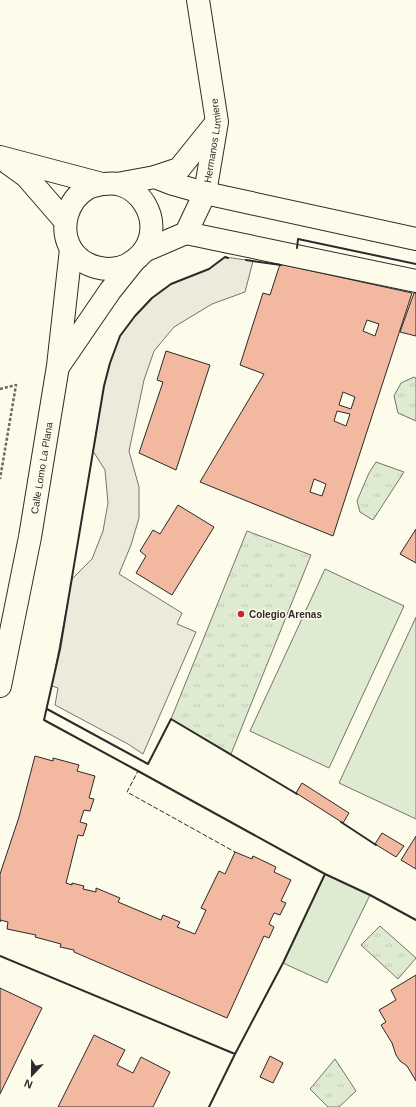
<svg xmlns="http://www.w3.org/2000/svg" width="416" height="1107" font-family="Helvetica,sans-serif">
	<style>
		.grass { fill: url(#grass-tufts); stroke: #74746e }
		.pitch { fill: #deebd1; stroke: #74746e }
		.parking { fill: #eceadb; stroke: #74746e }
		.building { fill: #f2b8a0; stroke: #2b2b2b; fill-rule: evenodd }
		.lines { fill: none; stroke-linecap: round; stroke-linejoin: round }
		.minor-casing { stroke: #2b2b2b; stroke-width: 24 }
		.path { stroke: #6a6964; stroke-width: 2.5; stroke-dasharray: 3 2; stroke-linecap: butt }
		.minor { stroke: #fdfbea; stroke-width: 22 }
		.fence { stroke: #2b2b2b; stroke-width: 1; stroke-dasharray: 5 2; stroke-linecap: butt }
		.wall { stroke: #2b2b2b; stroke-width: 2 }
		.poi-dot { fill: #c62828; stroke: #fdfbea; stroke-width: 1.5 }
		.labels { text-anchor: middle; stroke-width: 3; stroke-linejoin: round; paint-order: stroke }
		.street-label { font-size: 10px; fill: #2b2b2b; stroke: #fdfbea }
		.poi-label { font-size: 10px; font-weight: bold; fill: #2b2b2b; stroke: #fdfbea; text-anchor: start }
	</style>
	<defs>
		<pattern id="grass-tufts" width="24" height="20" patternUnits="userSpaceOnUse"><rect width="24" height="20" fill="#deebd1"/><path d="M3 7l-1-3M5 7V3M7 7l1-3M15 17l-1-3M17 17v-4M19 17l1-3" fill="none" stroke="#bfcab4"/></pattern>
	</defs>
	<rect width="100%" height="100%" fill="#fdfbea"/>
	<path class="grass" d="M 414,377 L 416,378 L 416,421 L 398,413 L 394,396 L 401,383 Z
		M 376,462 L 404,472 L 373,520 L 360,512 L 357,501 L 369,473 Z
		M 247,531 L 311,555 L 231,754 L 171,719 Z
		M 380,926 L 416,958 L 398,979 L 361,945 Z
		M 335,1059 L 356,1091 L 339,1107 L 328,1107 L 310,1089 Z"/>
	<path class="pitch" d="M 325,569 L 404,606 L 329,768 L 250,731 Z
		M 416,617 L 416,819 L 339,783 Z
		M 325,874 L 370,895 L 327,983 L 283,963 Z"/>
	<path class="parking" d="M 225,257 L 253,261 L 245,292 L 212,304 L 174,327 L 154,351 L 144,380 L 129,451 L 139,487 L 139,518 L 131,545 L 119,574 L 182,613 L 177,624 L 196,632 L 143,754 L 128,744 L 55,705 L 58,688 L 52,686 L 72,579 L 92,559 L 103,531 L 108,503 L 105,470 L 93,451 L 104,386 L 110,363 L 120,336 L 135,316 L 152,298 L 171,284 L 209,269 Z"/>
	<path class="building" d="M 280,264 L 412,293 L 333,536 L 200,482 L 264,374 L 240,365 L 263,293 L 270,295 ZM 367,320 L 379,324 L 375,336 L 363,331 ZM 343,392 L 355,397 L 351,409 L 339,405 ZM 337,411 L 350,414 L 346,426 L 334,421 ZM 314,479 L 326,484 L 322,496 L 310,492 Z
		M 414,293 L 416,294 L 416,336 L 400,332 Z
		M 166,351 L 210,365 L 176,470 L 139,453 L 163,382 L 157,380 Z
		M 178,505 L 214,527 L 172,595 L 136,573 L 146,556 L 140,551 L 153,530 L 160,534 Z
		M 416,529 L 416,563 L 400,554 Z
		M 35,756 L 53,761 L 53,758 L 79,765 L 77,771 L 95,776 L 89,798 L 94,799 L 90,811 L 84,810 L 80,822 L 87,824 L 83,836 L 78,835 L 66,883 L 72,885 L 72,883 L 84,886 L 83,889 L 96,892 L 96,888 L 120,898 L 118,902 L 161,920 L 163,915 L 180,922 L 177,927 L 195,934 L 206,910 L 201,908 L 219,871 L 225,874 L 235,852 L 252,859 L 253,856 L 276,867 L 274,872 L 291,880 L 281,901 L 286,903 L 280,915 L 274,913 L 269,924 L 274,927 L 269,938 L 264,936 L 227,1018 L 74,952 L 74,950 L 60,947 L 61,944 L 35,937 L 36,935 L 7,929 L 8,922 L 0,920 L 0,922 L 0,874 L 19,817 Z
		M 302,783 L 349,813 L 343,823 L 296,793 Z
		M 382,833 L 404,846 L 396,857 L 375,844 Z
		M 416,836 L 416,869 L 401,860 Z
		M 416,975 L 416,1081 L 407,1066 L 400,1061 L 396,1055 L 392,1043 L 381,1025 L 386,1022 L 379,1010 L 396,1000 L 391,990 Z
		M 0,988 L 42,1008 L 0,1094 Z
		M 94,1035 L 125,1050 L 117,1065 L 133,1073 L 141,1057 L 170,1072 L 153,1107 L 58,1107 Z
		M 270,1056 L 283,1063 L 273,1083 L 260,1077 Z"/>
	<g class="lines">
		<defs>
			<g id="minor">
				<path d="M 0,157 L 102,184 C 107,184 113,183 118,184 C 141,190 156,214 150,238 C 147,250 138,259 127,265 C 108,274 82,267 71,249 C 59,228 67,200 88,188 C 92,186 98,185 102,184"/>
				<path d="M 8,163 L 26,176 L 65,221"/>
				<path d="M 155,177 L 179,169 L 216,123"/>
				<path d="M 117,184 L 155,177 L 173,184 L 205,193 L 416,239"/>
				<path d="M 186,233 L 416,281"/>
				<path id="s1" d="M 144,251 L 186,233 L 205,193 L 217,122 L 198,0"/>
				<path d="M 60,364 L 110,291 L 134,261"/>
				<path id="s2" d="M 0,686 L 30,537 L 58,366 L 71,249"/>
			</g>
		</defs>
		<use href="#minor" class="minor-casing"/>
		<path class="path" d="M 0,389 L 16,385 L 0,479"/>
		<use href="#minor" class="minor"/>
		<path class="fence" d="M 44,720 L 138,771 L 127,792 L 235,852"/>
		<path class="wall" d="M 297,248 L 298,239 L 416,264
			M 228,258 L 225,257 L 209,269 L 171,284 L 152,298 L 135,316 L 120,336 L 110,363 L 104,386 L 60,649 L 44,720 L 138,771 L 325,874 L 370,895 L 416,920
			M 246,260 L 281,265
			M 47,709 L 148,764 L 171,719 L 297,794
			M 341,822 L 376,845
			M 0,956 L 235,1054 L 209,1107
			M 235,1054 L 283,963 L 325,874"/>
	</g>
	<circle class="poi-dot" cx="241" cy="614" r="4"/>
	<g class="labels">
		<g class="street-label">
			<text dy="4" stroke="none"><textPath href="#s1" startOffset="143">Hermanos Lumiere</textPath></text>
			<text dy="4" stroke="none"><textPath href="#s2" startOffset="222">Calle Lomo La Plana</textPath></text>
		</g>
		<g class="poi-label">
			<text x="249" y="618">Colegio Arenas</text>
		</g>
	</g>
	<g transform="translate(32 1075) rotate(202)" stroke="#fdfbea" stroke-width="3" paint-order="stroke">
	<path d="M0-3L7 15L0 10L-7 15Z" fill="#2b2b2b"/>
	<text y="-6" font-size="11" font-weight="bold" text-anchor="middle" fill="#2b2b2b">N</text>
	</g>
</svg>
